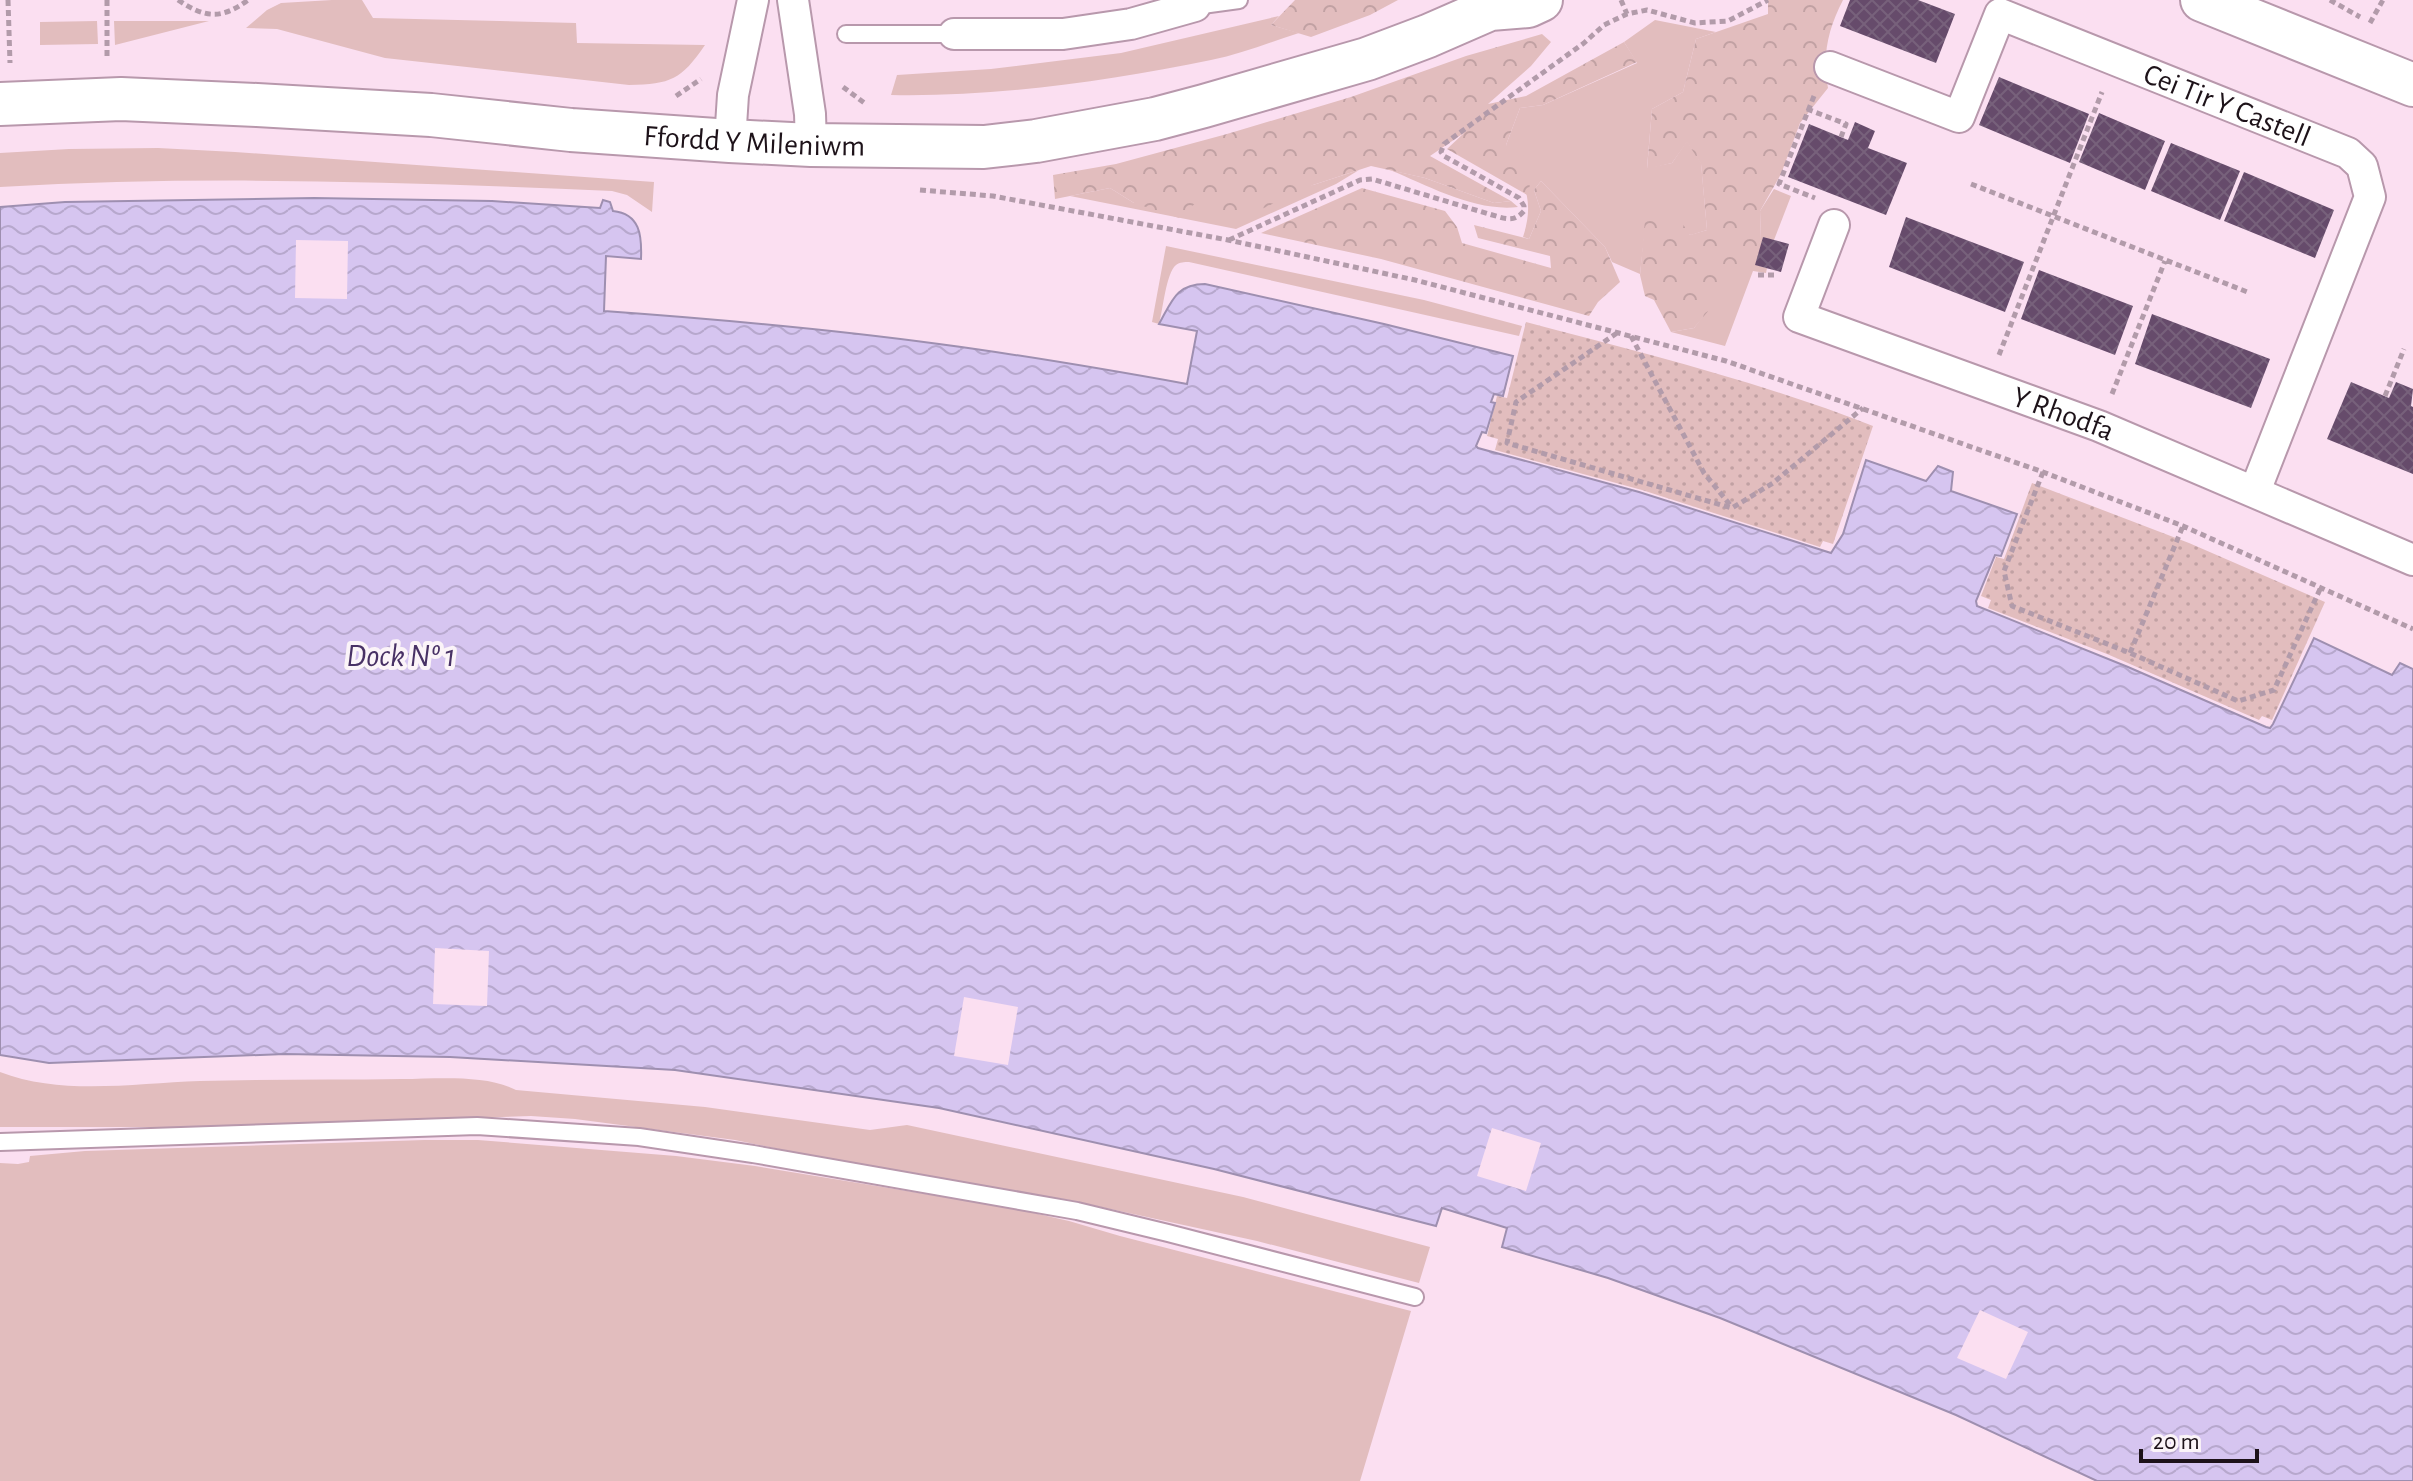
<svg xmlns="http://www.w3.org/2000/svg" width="2413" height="1481" font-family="'Alegreya Sans',sans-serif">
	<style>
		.grass { fill: #e2bdbe }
		.forest { fill: url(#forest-crowns) }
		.park { fill: url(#park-dots) }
		.water { fill: url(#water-waves); stroke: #9e8fb0; stroke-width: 2 }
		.pier { fill: #fbdff1 }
		.building { fill: url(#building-cross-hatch) }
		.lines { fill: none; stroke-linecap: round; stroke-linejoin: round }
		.lane-casing { stroke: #b898ac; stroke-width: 20 }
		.street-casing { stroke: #b898ac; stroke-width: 34 }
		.secondary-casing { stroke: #b898ac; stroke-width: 46 }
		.path { stroke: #b29baa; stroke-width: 5; stroke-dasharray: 6 4; stroke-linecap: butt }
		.lane { stroke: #fff; stroke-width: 16 }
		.street { stroke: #fff; stroke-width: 30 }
		.secondary { stroke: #fff; stroke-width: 42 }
		.labels { text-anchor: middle; stroke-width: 8; stroke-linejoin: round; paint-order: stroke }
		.street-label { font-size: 30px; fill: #1d1219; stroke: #fbf4f8 }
		.water-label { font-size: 32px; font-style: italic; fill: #483165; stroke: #fbf4f8 }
	</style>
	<defs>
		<pattern id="forest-crowns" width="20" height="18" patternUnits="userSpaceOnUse" patternTransform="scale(2)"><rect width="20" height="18" fill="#e2bdbe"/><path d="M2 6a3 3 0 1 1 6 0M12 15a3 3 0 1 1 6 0" fill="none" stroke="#c1a1a3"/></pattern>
		<pattern id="park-dots" width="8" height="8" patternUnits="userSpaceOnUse" patternTransform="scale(2)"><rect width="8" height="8" fill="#e2bdbe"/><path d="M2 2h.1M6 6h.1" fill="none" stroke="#c1a1a3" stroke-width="1.8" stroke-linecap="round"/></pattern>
		<pattern id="water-waves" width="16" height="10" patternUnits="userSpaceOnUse" patternTransform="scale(2)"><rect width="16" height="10" fill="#d6c5f0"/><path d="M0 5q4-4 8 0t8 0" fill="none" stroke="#b7a8cd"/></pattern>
		<pattern id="building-cross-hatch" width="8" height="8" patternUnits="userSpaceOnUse" patternTransform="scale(2)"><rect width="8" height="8" fill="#664b6b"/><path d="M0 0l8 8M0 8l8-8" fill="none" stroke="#77617b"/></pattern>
	</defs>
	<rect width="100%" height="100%" fill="#fbdff1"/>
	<path class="grass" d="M 332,0 L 362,0 L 373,18 L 576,23 L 577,43 L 705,45 C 681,80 671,84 629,85 L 385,58 L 277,29 L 246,28 L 267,10 L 281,3 Z
		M 1279,16 L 1271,25 L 1299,33 C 1270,42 1241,54 1211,60 C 1108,81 996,97 891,95 L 897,75 L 991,69 L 1121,53 Z
		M 1655,20 L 1716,32 L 1696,39 L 1683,92 L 1652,109 L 1647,168 L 1672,163 L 1687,141 L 1701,163 L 1707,230 L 1691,235 L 1646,220 L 1640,274 L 1612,262 L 1605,247 L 1541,181 L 1534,190 L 1541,211 L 1529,239 L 1523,237 C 1536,197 1522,182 1506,145 L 1520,108 L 1543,105 L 1637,63 L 1624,42 Z
		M 97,21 L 98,44 L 40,45 L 40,22 Z
		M 114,21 L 209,21 L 115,45 Z
		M 158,148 L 235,152 L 654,182 L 652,212 L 627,195 L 612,191 C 408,182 204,175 0,187 L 0,153 L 69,149 Z
		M 1359,170 L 1336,184 L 1236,229 L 1070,196 L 1110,188 L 1134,203 L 1199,200 L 1313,185 Z
		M 1390,170 L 1425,178 L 1494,203 L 1511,201 L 1518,207 C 1475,212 1429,186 1390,170 Z
		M 1774,189 L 1791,196 L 1774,240 L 1763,238 L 1756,265 L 1767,268 L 1766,273 L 1753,271 L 1725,346 L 1671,332 L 1694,328 L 1761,240 L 1760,211 Z
		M 1166,246 L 1424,300 L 1522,326 L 1519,336 L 1189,262 C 1184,262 1180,262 1176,265 C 1166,273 1163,310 1159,324 L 1152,322 Z
		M 0,1072 C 62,1096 135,1083 200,1081 C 267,1079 334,1080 402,1079 C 436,1079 485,1074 516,1090 L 705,1107 L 870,1130 L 907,1125 L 1243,1197 L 1430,1247 L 1419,1283 L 1257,1241 L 1069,1200 L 818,1157 L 735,1140 L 575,1119 L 531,1116 L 175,1127 L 0,1127 Z
		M 424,1140 L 478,1140 L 676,1156 L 755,1166 L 1011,1208 L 1069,1221 L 1120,1236 L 1411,1311 L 1360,1481 L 0,1481 L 0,1163 L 18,1164 L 29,1162 L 30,1156 L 85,1151 Z"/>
	<path class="forest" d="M 1295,0 L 1398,0 L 1370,15 L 1311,37 L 1271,25 Z
		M 1768,0 L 1843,0 C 1828,29 1822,55 1828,88 L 1800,123 L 1781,174 L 1760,211 L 1761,240 L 1745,267 L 1694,328 L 1671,332 L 1654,300 L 1645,296 L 1640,275 L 1645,220 L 1677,215 L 1690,235 L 1707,230 L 1701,164 L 1687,142 L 1672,163 L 1647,169 L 1652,109 L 1683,92 L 1696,39 L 1768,14 Z
		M 1542,34 L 1551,42 L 1531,66 L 1488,104 L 1526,96 L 1624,42 L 1637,62 L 1543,105 L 1520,108 L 1506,145 L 1531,161 L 1529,196 L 1447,149 L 1464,133 L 1430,156 L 1511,201 L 1494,203 L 1425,178 L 1371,166 L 1313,185 L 1236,221 L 1199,200 L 1179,218 L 1134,203 L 1110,188 L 1055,199 L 1053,175 L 1116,164 L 1227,134 L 1351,97 L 1466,56 Z
		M 1541,181 L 1605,247 L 1620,282 L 1598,302 L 1589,316 L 1381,259 L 1261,233 L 1362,188 L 1445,211 L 1457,227 L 1462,243 L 1551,268 L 1550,256 L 1478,238 L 1474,225 L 1529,239 L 1541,211 L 1534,190 Z"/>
	<path class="park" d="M 1526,322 C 1643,353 1761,382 1873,426 L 1833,544 L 1823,541 L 1820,547 L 1642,490 L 1495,450 L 1498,439 L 1487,436 L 1497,396 L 1507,398 Z
		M 2032,483 L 2189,543 L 2325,602 L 2272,720 L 2262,716 L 2259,720 L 2107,654 L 1988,608 L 1991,600 L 1981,596 L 1996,557 L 2004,559 Z"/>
	<path class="water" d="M 314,198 L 492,201 L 600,208 L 603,200 L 610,202 L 613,211 C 640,214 642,235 641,259 L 606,256 L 604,311 C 716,319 828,329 939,344 C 1022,355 1104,369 1187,384 L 1197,331 L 1159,324 C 1172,301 1176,284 1205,284 L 1384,324 L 1513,356 L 1503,396 L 1494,394 L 1491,402 L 1495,403 L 1486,433 L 1482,432 L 1476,446 L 1478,448 L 1639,492 L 1831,553 L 1843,534 L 1866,460 L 1926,481 L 1938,466 L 1953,472 L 1951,491 L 2017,514 L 2001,556 L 1995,555 L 1976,601 L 1977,606 L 2128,667 L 2266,727 L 2270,728 L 2273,724 L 2314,638 L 2392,675 L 2400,663 L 2413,669 L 2413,1481 L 2097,1481 L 1956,1415 L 1720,1318 L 1608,1278 L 1502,1247 L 1507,1228 L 1442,1208 L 1436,1226 L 1214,1169 L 939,1108 L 675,1070 L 450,1057 L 285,1054 L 49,1063 L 0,1055 L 0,207 L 65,202 Z"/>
	<path class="pier" d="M 296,240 L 348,241 L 347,299 L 295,298 Z
		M 435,948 L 489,951 L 487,1006 L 433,1004 Z
		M 964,997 L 1018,1007 L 1008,1065 L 954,1056 Z
		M 1492,1128 L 1541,1143 L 1526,1191 L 1477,1176 Z
		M 1980,1310 L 2028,1332 L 2006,1379 L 1957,1358 Z"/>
	<path class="building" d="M 1850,0 L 1918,0 L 1955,14 L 1936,63 L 1840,26 Z
		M 1999,77 L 2089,114 L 2070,163 L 1979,125 Z
		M 2099,113 L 2165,141 L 2145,190 L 2079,162 Z
		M 1855,122 L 1875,131 L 1868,148 L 1907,163 L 1886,215 L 1788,177 L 1809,124 L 1848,140 Z
		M 2171,143 L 2240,171 L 2220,220 L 2151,191 Z
		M 2244,172 L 2334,210 L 2315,258 L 2224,221 Z
		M 1906,217 L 2024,262 L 2005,312 L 1889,267 Z
		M 1763,237 L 1789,244 L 1781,272 L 1755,265 Z
		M 2039,270 L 2133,306 L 2115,355 L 2021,319 Z
		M 2152,314 L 2270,359 L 2251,408 L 2135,364 Z
		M 2351,382 L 2389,398 L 2396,382 L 2413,389 L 2411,406 L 2413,407 L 2413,474 L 2327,439 Z"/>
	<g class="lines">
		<defs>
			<path id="lane" d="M 1195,6 L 1239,0
				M 846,34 L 954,34
				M 0,1142 L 477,1126 L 639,1137 L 753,1154 L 1077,1211 L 1168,1233 L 1415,1297"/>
			<g id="street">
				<path d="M 793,0 L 810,114 L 811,145"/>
				<path d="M 954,34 L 1063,34 L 1131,24 L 1195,6"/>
				<path id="s1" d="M 1830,67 L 1959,117 L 2000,14 L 2348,153 L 2362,166 L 2370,197 L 2255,491"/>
				<path d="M 730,141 L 733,95 L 753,0"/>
				<path id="s2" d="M 1834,225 L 1799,317 L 2099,426 L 2413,560"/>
			</g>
			<g id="secondary">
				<path d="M 2202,0 L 2413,85"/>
				<path id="s3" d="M 0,104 L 121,99 L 257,105 L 431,115 L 571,130 L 730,141 L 811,145 L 984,147 L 1036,141 L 1155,119 L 1204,106 L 1367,59 L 1428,36 L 1490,9 L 1528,6 L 1541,0"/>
			</g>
		</defs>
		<use href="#lane" class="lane-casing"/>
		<use href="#street" class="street-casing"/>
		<use href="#secondary" class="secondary-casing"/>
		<path class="path" d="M 8,0 L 10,63
			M 107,0 L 107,59
			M 178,0 C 205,18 221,20 248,0
			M 1621,0 L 1627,14 L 1647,10 L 1695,23 L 1728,21 L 1768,0
			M 2330,0 L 2360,17
			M 2370,23 L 2383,0
			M 843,87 L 867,105
			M 676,96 L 701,79
			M 1814,96 L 1779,184 L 1815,198
			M 1807,109 L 1846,124 L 1841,137
			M 1971,184 L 2250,293
			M 920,190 L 993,196 L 1228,240 L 1415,280 L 1726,361 L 2043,472 L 2183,526 L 2413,629
			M 1229,240 L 1360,180 L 1372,179 L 1499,217 C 1510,220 1516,220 1524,211 L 1524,206 L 1519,198 L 1444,156 L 1441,152 L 1444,144 L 1584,43 L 1604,25 L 1627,14
			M 1758,275 L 1777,275
			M 1617,333 L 1516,402 L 1507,443 L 1732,508 L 1773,483 L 1863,408
			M 1631,336 L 1704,473 L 1731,506
			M 1999,355 L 2102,92
			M 2112,394 L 2165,261
			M 2385,396 L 2404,349
			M 2043,472 L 2004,571 L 2012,606 L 2130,653 L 2238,701 L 2274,690 L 2321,587
			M 2130,653 L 2183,526"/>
		<use href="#lane" class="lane"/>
		<use href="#street" class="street"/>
		<use href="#secondary" class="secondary"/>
	</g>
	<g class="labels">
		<g class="street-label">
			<text dy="10" stroke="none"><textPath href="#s1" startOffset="494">Cei Tir Y Castell</textPath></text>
			<text dy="10" stroke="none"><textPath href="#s3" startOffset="756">Ffordd Y Mileniwm</textPath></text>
			<text dy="10" stroke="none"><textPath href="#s2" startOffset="380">Y Rhodfa</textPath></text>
		</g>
		<g class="water-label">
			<text x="401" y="666">Dock Nº 1</text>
		</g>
	</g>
	<path d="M2141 1449v12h116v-12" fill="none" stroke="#1d1219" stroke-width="4"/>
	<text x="2153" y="1449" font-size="24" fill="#1d1219" stroke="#fbf4f8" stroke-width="6" paint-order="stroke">20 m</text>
</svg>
